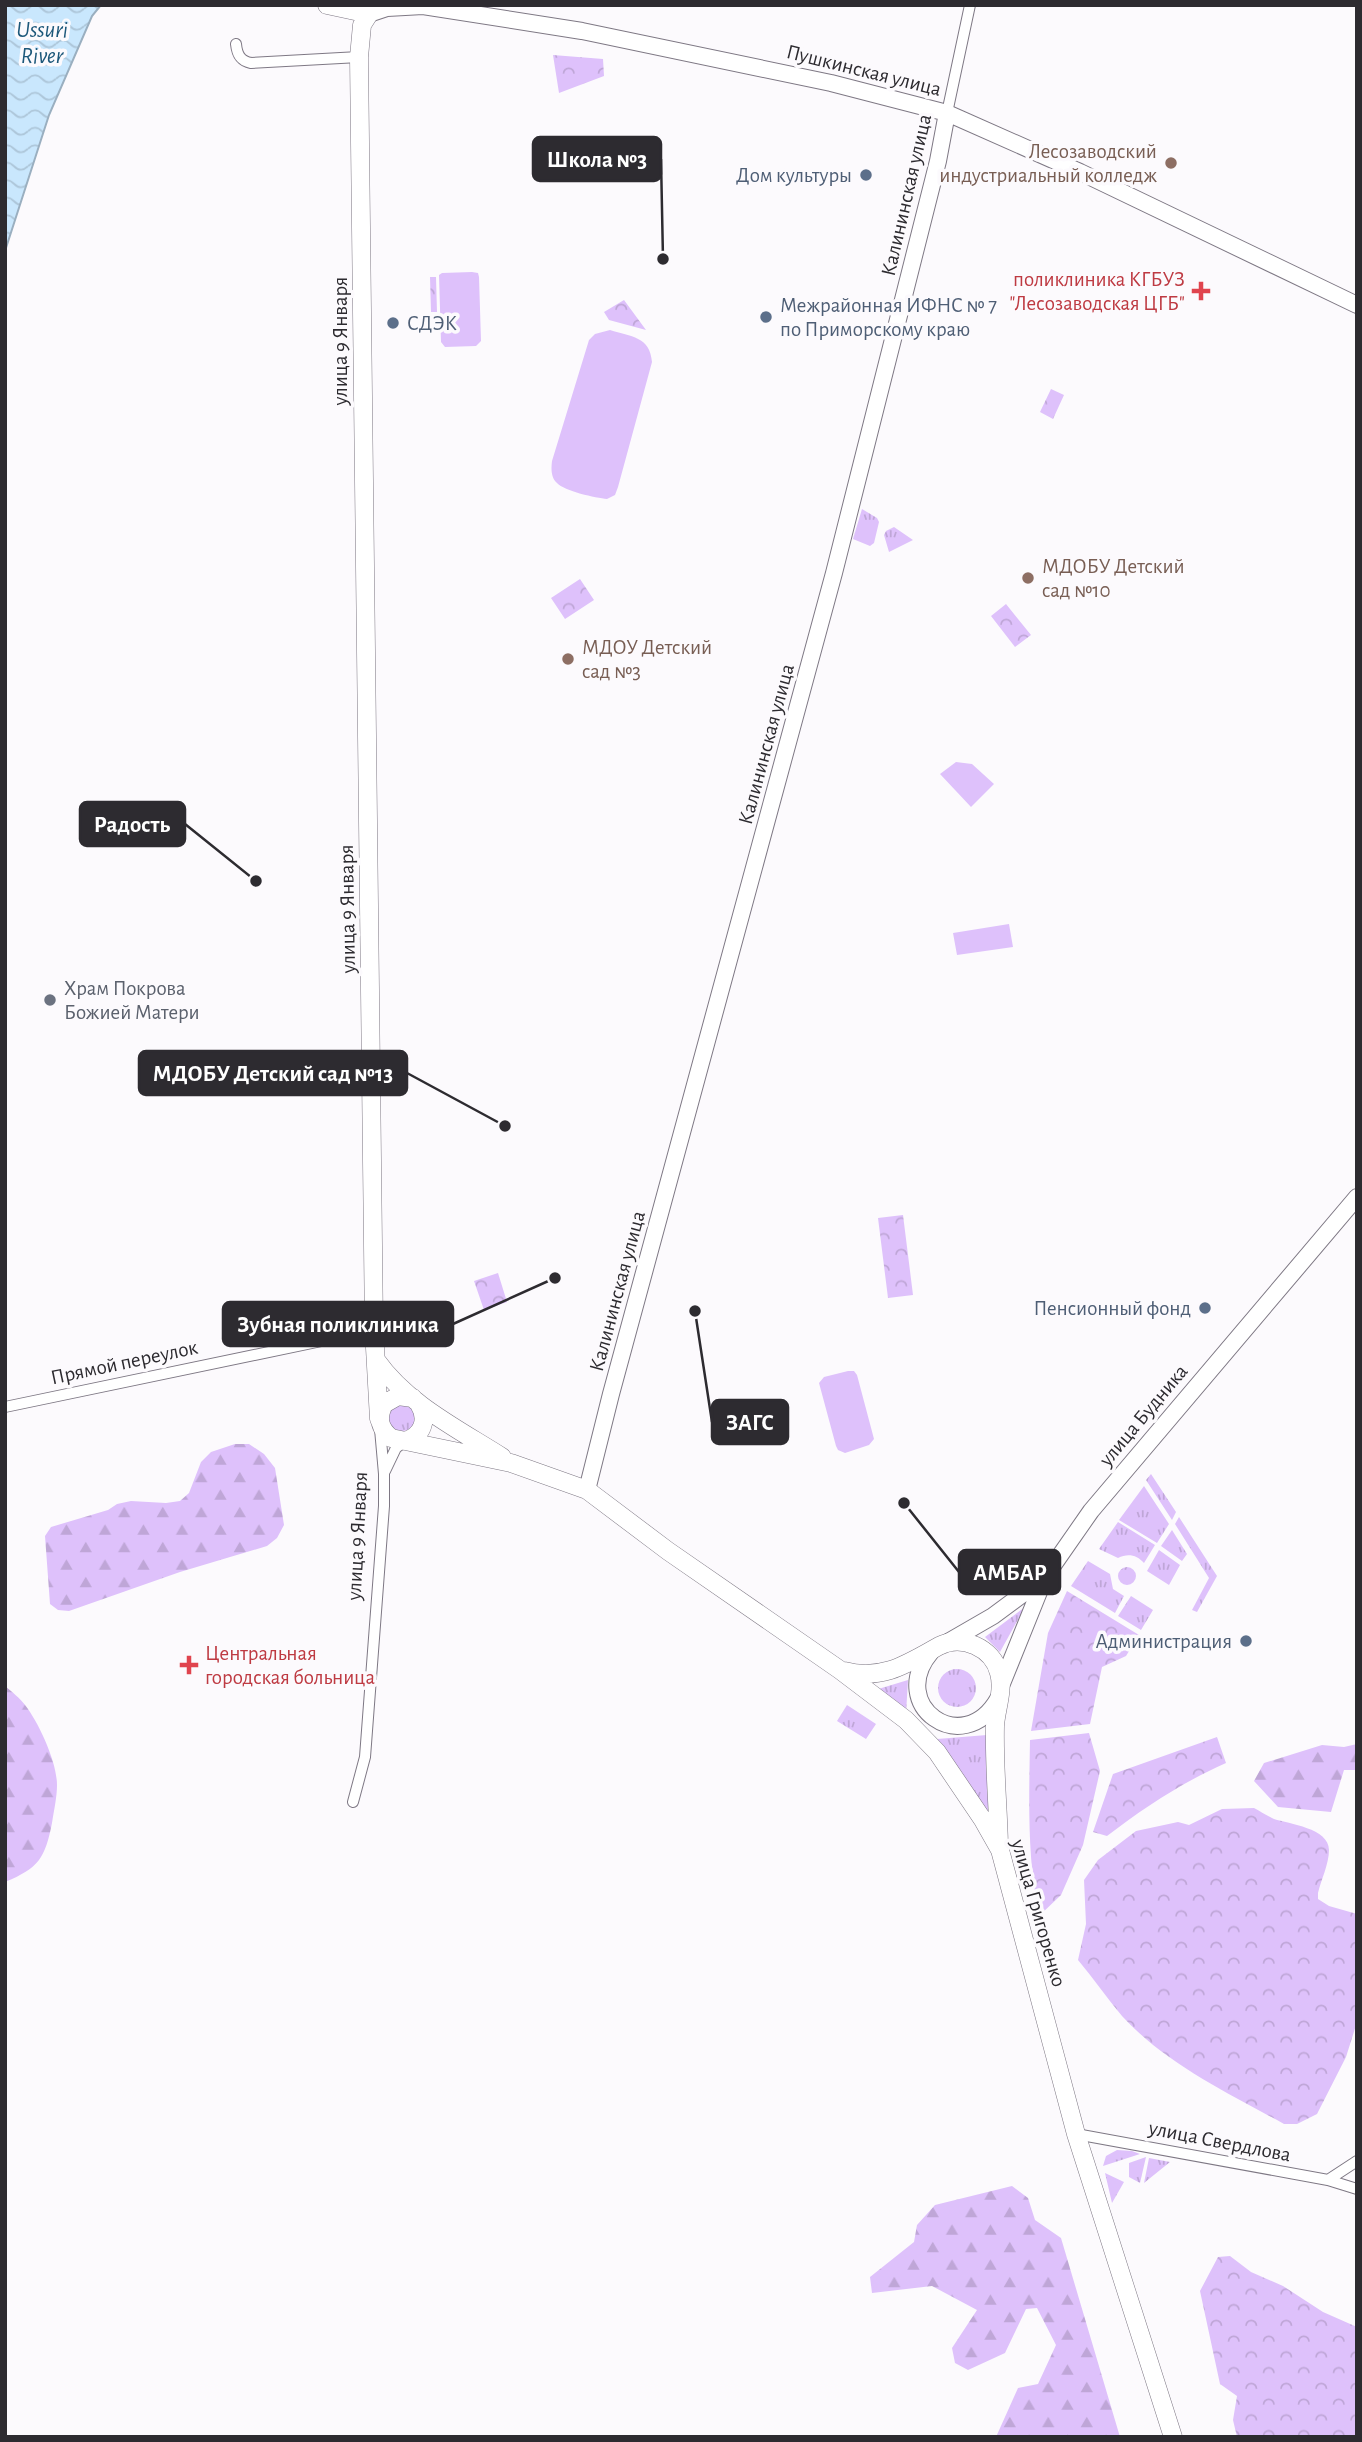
<svg xmlns="http://www.w3.org/2000/svg" width="1362" height="2442" font-family="'Alegreya Sans',sans-serif">
	<style>
		.grass { fill: url(#grass-tufts) }
		.forest { fill: url(#forest-firs) }
		.park { fill: url(#park-crowns) }
		.pitch { fill: #dec1fb }
		.water { fill: url(#water-waves); stroke: #9aafc0; stroke-width: 2 }
		.lines { fill: none; stroke-linecap: round; stroke-linejoin: round }
		.minor-casing { stroke: #7e7884; stroke-width: 12 }
		.secondary-casing { stroke: #7e7884; stroke-width: 18 }
		.primary-casing { stroke: #7e7884; stroke-width: 19 }
		.minor { stroke: #fff; stroke-width: 10 }
		.secondary { stroke: #fff; stroke-width: 16 }
		.primary { stroke: #fff; stroke-width: 18 }
		.education-dot { fill: #8d6e63; stroke: #fcfafd; stroke-width: 2.5 }
		.service-dot { fill: #5c6f8a; stroke: #fcfafd; stroke-width: 2.5 }
		.health-dot { fill: #e0444e; stroke: #fcfafd; stroke-width: 2.5 }
		.worship-dot { fill: #6b7280; stroke: #fcfafd; stroke-width: 2.5 }
		.labels { text-anchor: middle; stroke-width: 7; stroke-linejoin: round; paint-order: stroke }
		.street-label { font-size: 21px; fill: #2d2b30; stroke: #fcfafd }
		.education-label { font-size: 21px; fill: #785e54; stroke: #fcfafd; text-anchor: start }
		.service-label { font-size: 21px; fill: #4e5e75; stroke: #fcfafd; text-anchor: end }
		.health-label { font-size: 21px; fill: #be3a42; stroke: #fcfafd; text-anchor: end }
		.worship-label { font-size: 21px; fill: #5b616d; stroke: #fcfafd; text-anchor: start }
		.water-label { font-size: 23px; font-style: italic; fill: #1d587a; stroke: #fcfafd }
		.leader { fill: none; stroke: #2d2b30; stroke-width: 2.5 }
		.callout-dot { fill: #2d2b30; stroke: #fcfafd; stroke-width: 2.5 }
		.callout { fill: #2d2b30; stroke: #2d2b30; stroke-width: 2.5 }
		.callout-label { font-size: 23px; text-anchor: middle; font-weight: bold; fill: #fff }
	</style>
	<defs>
		<pattern id="grass-tufts" width="24" height="20" patternUnits="userSpaceOnUse" patternTransform="scale(1.75)"><rect width="24" height="20" fill="#dec1fb"/><path d="M3 7l-1-3M5 7V3M7 7l1-3M15 17l-1-3M17 17v-4M19 17l1-3" fill="none" stroke="#bfa6d7"/></pattern>
		<pattern id="forest-firs" width="22" height="20" patternUnits="userSpaceOnUse" patternTransform="scale(1.75)"><rect width="22" height="20" fill="#dec1fb"/><path d="M5 1l3.5 6h-7zM16 11l3.5 6h-7z" fill="#bfa6d7"/></pattern>
		<pattern id="park-crowns" width="20" height="18" patternUnits="userSpaceOnUse" patternTransform="scale(1.75)"><rect width="20" height="18" fill="#dec1fb"/><path d="M2 6a3 3 0 1 1 6 0M12 15a3 3 0 1 1 6 0" fill="none" stroke="#bfa6d7"/></pattern>
		<pattern id="water-waves" width="16" height="10" patternUnits="userSpaceOnUse" patternTransform="scale(1.75)"><rect width="16" height="10" fill="#c9e7fd"/><path d="M0 5q4-4 8 0t8 0" fill="none" stroke="#adc6d9"/></pattern>
	</defs>
	<rect width="100%" height="100%" fill="#fcfafd"/>
	<path class="grass" d="M 862,509 L 877,518 L 879,522 L 874,543 L 870,546 L 853,539 Z
		M 894,527 L 913,540 L 889,552 L 884,535 L 886,531 Z
		M388 1417a14 14 0 1 1 28 0a14 14 0 1 1-28 0Z
		M 1151,1474 L 1176,1512 L 1172,1520 L 1146,1480 Z
		M 1144,1486 L 1169,1524 L 1157,1543 L 1119,1520 Z
		M 1179,1517 L 1217,1576 L 1197,1612 L 1192,1610 L 1209,1578 L 1175,1524 Z
		M 1118,1522 L 1155,1545 L 1144,1563 C 1137,1555 1128,1553 1118,1558 L 1099,1549 Z
		M 1172,1530 L 1187,1554 L 1182,1561 L 1161,1546 Z
		M 1159,1550 L 1180,1565 L 1169,1585 L 1147,1571 Z
		M 1088,1561 L 1110,1574 L 1113,1589 L 1124,1596 L 1115,1613 L 1071,1586 Z
		M1118 1576a9 9 0 1 1 18 0a9 9 0 1 1-18 0Z
		M 1131,1596 L 1153,1610 L 1141,1630 L 1118,1616 Z
		M 1025,1607 L 1000,1652 L 985,1637 Z
		M938 1688a19 19 0 1 1 38 0a19 19 0 1 1-38 0Z
		M 908,1680 L 906,1714 L 875,1690 Z
		M 847,1705 L 876,1724 L 866,1739 L 837,1721 Z
		M 987,1735 L 992,1829 L 937,1739 Z
		M 1117,2150 L 1132,2151 L 1140,2154 L 1103,2166 L 1106,2156 Z
		M 1146,2157 L 1140,2183 L 1129,2177 L 1129,2163 Z
		M 1149,2158 L 1170,2162 L 1144,2183 Z
		M 1105,2173 L 1124,2182 L 1112,2203 Z"/>
	<path class="forest" d="M 235,1444 L 249,1444 L 264,1454 L 275,1468 L 284,1525 L 277,1538 L 267,1546 L 180,1572 L 69,1611 L 58,1610 L 50,1604 L 45,1536 L 51,1527 L 108,1510 L 117,1504 L 131,1501 L 166,1503 L 180,1501 L 189,1493 L 201,1462 L 211,1452 Z
		M 5,1686 C 12,1692 20,1698 25,1705 C 39,1723 57,1762 57,1785 C 57,1797 54,1810 52,1823 C 45,1858 39,1868 5,1882 Z
		M 1357,1744 L 1357,1770 L 1344,1770 L 1331,1812 L 1278,1807 L 1254,1781 L 1264,1763 L 1322,1745 L 1344,1747 Z
		M 1012,2186 L 1028,2198 L 1035,2220 L 1061,2238 L 1120,2437 L 996,2437 L 1018,2388 L 1038,2384 L 1056,2345 L 1037,2308 L 1026,2309 L 1005,2353 L 968,2370 L 955,2363 L 952,2348 L 977,2310 L 932,2286 L 872,2293 L 870,2277 L 914,2242 L 917,2225 L 935,2205 Z"/>
	<path class="park" d="M 553,55 L 603,59 L 604,76 L 559,93 Z
		M 430,277 L 436,277 L 437,312 L 431,312 Z
		M 624,300 L 646,330 L 609,320 L 604,312 Z
		M 1051,389 L 1064,395 L 1053,419 L 1040,412 Z
		M 580,579 L 594,600 L 565,619 L 551,598 Z
		M 1006,604 L 1031,635 L 1015,647 L 991,616 Z
		M 903,1215 L 913,1295 L 888,1298 L 878,1218 Z
		M 498,1273 L 507,1302 L 484,1310 L 474,1281 Z
		M 1067,1591 L 1139,1635 L 1126,1656 L 1102,1667 L 1090,1724 L 1031,1731 L 1048,1633 Z
		M 1089,1733 L 1100,1771 L 1083,1845 L 1061,1895 L 1039,1916 C 1027,1857 1029,1800 1030,1740 Z
		M 1217,1737 L 1226,1763 C 1183,1782 1145,1807 1107,1836 L 1093,1832 L 1113,1774 Z
		M 1254,1808 C 1260,1811 1267,1816 1274,1819 C 1289,1824 1329,1828 1329,1850 C 1329,1864 1321,1880 1318,1893 L 1318,1899 L 1329,1906 L 1357,1914 L 1357,2022 L 1346,2057 L 1317,2114 L 1297,2124 L 1284,2124 C 1228,2093 1166,2064 1122,2016 C 1107,1998 1093,1978 1078,1960 L 1086,1924 L 1084,1880 L 1098,1860 L 1136,1831 L 1178,1822 L 1189,1825 L 1222,1809 Z
		M 1230,2256 L 1251,2272 L 1283,2286 L 1323,2312 L 1357,2327 L 1357,2437 L 1237,2437 L 1233,2420 L 1237,2396 L 1220,2384 L 1200,2291 L 1218,2257 Z"/>
	<path class="pitch" d="M 472,272 L 478,273 L 479,277 L 481,341 L 476,346 L 445,347 L 441,342 L 439,275 L 442,273 Z
		M 610,330 C 631,337 650,336 652,362 L 618,487 L 615,495 L 607,499 C 596,498 564,491 557,483 C 551,478 551,469 552,461 L 589,340 L 595,334 Z
		M 956,762 L 972,764 L 994,784 L 971,807 L 940,774 Z
		M 1009,924 L 1013,947 L 957,955 L 953,933 Z
		M 848,1371 L 854,1371 L 857,1375 L 874,1439 L 869,1445 L 845,1453 L 838,1450 L 836,1446 L 819,1383 L 824,1377 Z"/>
	<path class="water" d="M 5,5 L 101,5 L 92,16 L 49,115 L 5,251 Z"/>
	<g class="lines">
		<defs>
			<path id="minor" d="M 236,44 C 237,54 240,61 251,63 L 359,57
				M 947,113 L 970,5
				M 5,1407 L 374,1330
				M 385,1471 L 396,1448 L 405,1441
				M 353,1802 L 365,1757 L 384,1506 L 384,1474 L 380,1429
				M 1076,2134 L 1328,2180 L 1357,2189
				M 1328,2180 L 1357,2161"/>
			<path id="secondary" d="M 369,14 L 387,8 L 423,6 L 582,31 L 831,83 L 947,113 L 1080,172 L 1357,305
				M 587,1490 L 611,1394 L 834,573 L 938,161 L 947,113
				M 948,1642 L 993,1616 L 1043,1579
				M 931,1652 C 886,1705 963,1760 998,1699
				M 1001,1686 L 1045,1577 L 1091,1511 L 1357,1197"/>
			<path id="primary" d="M 327,5 L 369,14 L 362,25 L 359,57 L 374,1330 L 379,1419
				M 376,1360 C 407,1404 458,1429 502,1457
				M 413,1398 L 398,1396 L 384,1404 C 377,1418 379,1428 391,1438 L 511,1463 L 587,1490 L 668,1551 L 840,1670 L 906,1720 L 937,1752 L 983,1820 L 1000,1850 L 1076,2134 L 1173,2437
				M 405,1441 C 422,1436 429,1420 419,1404
				M 844,1671 C 882,1681 907,1664 939,1646 C 962,1634 993,1648 999,1673 C 1004,1690 996,1709 995,1726 C 994,1766 998,1805 999,1845"/>
		</defs>
		<use href="#minor" class="minor-casing"/>
		<use href="#secondary" class="secondary-casing"/>
		<use href="#primary" class="primary-casing"/>
		<use href="#minor" class="minor"/>
		<use href="#secondary" class="secondary"/>
		<use href="#primary" class="primary"/>
	</g>
	<g class="education-dot">
		<circle cx="1171" cy="163" r="7"/>
		<circle cx="1028" cy="578" r="7"/>
		<circle cx="568" cy="659" r="7"/>
	</g>
	<g class="service-dot">
		<circle cx="866" cy="175" r="7"/>
		<circle cx="766" cy="317" r="7"/>
		<circle cx="393" cy="323" r="7"/>
		<circle cx="1205" cy="1308" r="7"/>
		<circle cx="1246" cy="1641" r="7"/>
	</g>
	<g class="health-dot">
		<path d="M1197.5 280.5h7v7h7v7h-7v7h-7v-7h-7v-7h7z"/>
		<path d="M185.5 1654.5h7v7h7v7h-7v7h-7v-7h-7v-7h7z"/>
	</g>
	<circle class="worship-dot" cx="50" cy="1000" r="7"/>
	<g class="labels">
		<g class="street-label">
			<text transform="translate(864 70) rotate(14)" y="7">Пушкинская улица</text>
			<text transform="translate(906 195) rotate(-77)" y="7">Калининская улица</text>
			<text transform="translate(340 341) rotate(-90)" y="7">улица 9 Января</text>
			<text transform="translate(766 744) rotate(-75)" y="7">Калининская улица</text>
			<text transform="translate(347 909) rotate(-91)" y="7">улица 9 Января</text>
			<text transform="translate(617 1291) rotate(-75)" y="7">Калининская улица</text>
			<text transform="translate(124 1362) rotate(-12)" y="7">Прямой переулок</text>
			<text transform="translate(1143 1415) rotate(-50)" y="7">улица Будника</text>
			<text transform="translate(357 1536) rotate(-87)" y="7">улица 9 Января</text>
			<text transform="translate(1039 1913) rotate(74)" y="7">улица Григоренко</text>
			<text transform="translate(1220 2141) rotate(11)" y="7">улица Свердлова</text>
		</g>
		<g class="education-label">
			<text x="1157" y="158" text-anchor="end">Лесозаводский<tspan x="1157" dy="24">индустриальный колледж</tspan></text>
			<text x="1042" y="573">МДОБУ Детский<tspan x="1042" dy="24">сад №10</tspan></text>
			<text x="582" y="654">МДОУ Детский<tspan x="582" dy="24">сад №3</tspan></text>
		</g>
		<g class="service-label">
			<text x="852" y="182">Дом культуры</text>
			<text x="780" y="312" text-anchor="start">Межрайонная ИФНС № 7<tspan x="780" dy="24">по Приморскому краю</tspan></text>
			<text x="407" y="330" text-anchor="start">СДЭК</text>
			<text x="1191" y="1315">Пенсионный фонд</text>
			<text x="1232" y="1648">Администрация</text>
		</g>
		<g class="health-label">
			<text x="1185" y="286">поликлиника КГБУЗ<tspan x="1185" dy="24">"Лесозаводская ЦГБ"</tspan></text>
			<text x="205" y="1660" text-anchor="start">Центральная<tspan x="205" dy="24">городская больница</tspan></text>
		</g>
		<g class="worship-label">
			<text x="64" y="995">Храм Покрова<tspan x="64" dy="24">Божией Матери</tspan></text>
		</g>
		<g class="water-label">
			<text x="42" y="37">Ussuri<tspan x="42" dy="26">River</tspan></text>
		</g>
	</g>
	<path class="leader" d="M663 259L661 159M256 881L185 824M505 1126L407 1073M555 1278L453 1324M695 1311L712 1422M904 1503L959 1572"/>
	<g class="callout-dot">
		<circle cx="663" cy="259" r="7"/>
		<circle cx="256" cy="881" r="7"/>
		<circle cx="505" cy="1126" r="7"/>
		<circle cx="555" cy="1278" r="7"/>
		<circle cx="695" cy="1311" r="7"/>
		<circle cx="904" cy="1503" r="7"/>
	</g>
	<g class="callout">
		<rect x="533" y="137" width="128" height="44" rx="7"/>
		<rect x="80" y="802" width="105" height="44" rx="7"/>
		<rect x="139" y="1051" width="268" height="44" rx="7"/>
		<rect x="223" y="1302" width="230" height="44" rx="7"/>
		<rect x="712" y="1400" width="76" height="44" rx="7"/>
		<rect x="959" y="1550" width="101" height="44" rx="7"/>
	</g>
	<g class="callout-label">
		<text x="597" y="167">Школа №3</text>
		<text x="132" y="832">Радость</text>
		<text x="273" y="1081">МДОБУ Детский сад №13</text>
		<text x="338" y="1332">Зубная поликлиника</text>
		<text x="750" y="1430">ЗАГС</text>
		<text x="1010" y="1580">АМБАР</text>
	</g>
	<rect width="1362" height="2442" fill="none" stroke="#2d2b30" stroke-width="14"/>
</svg>
